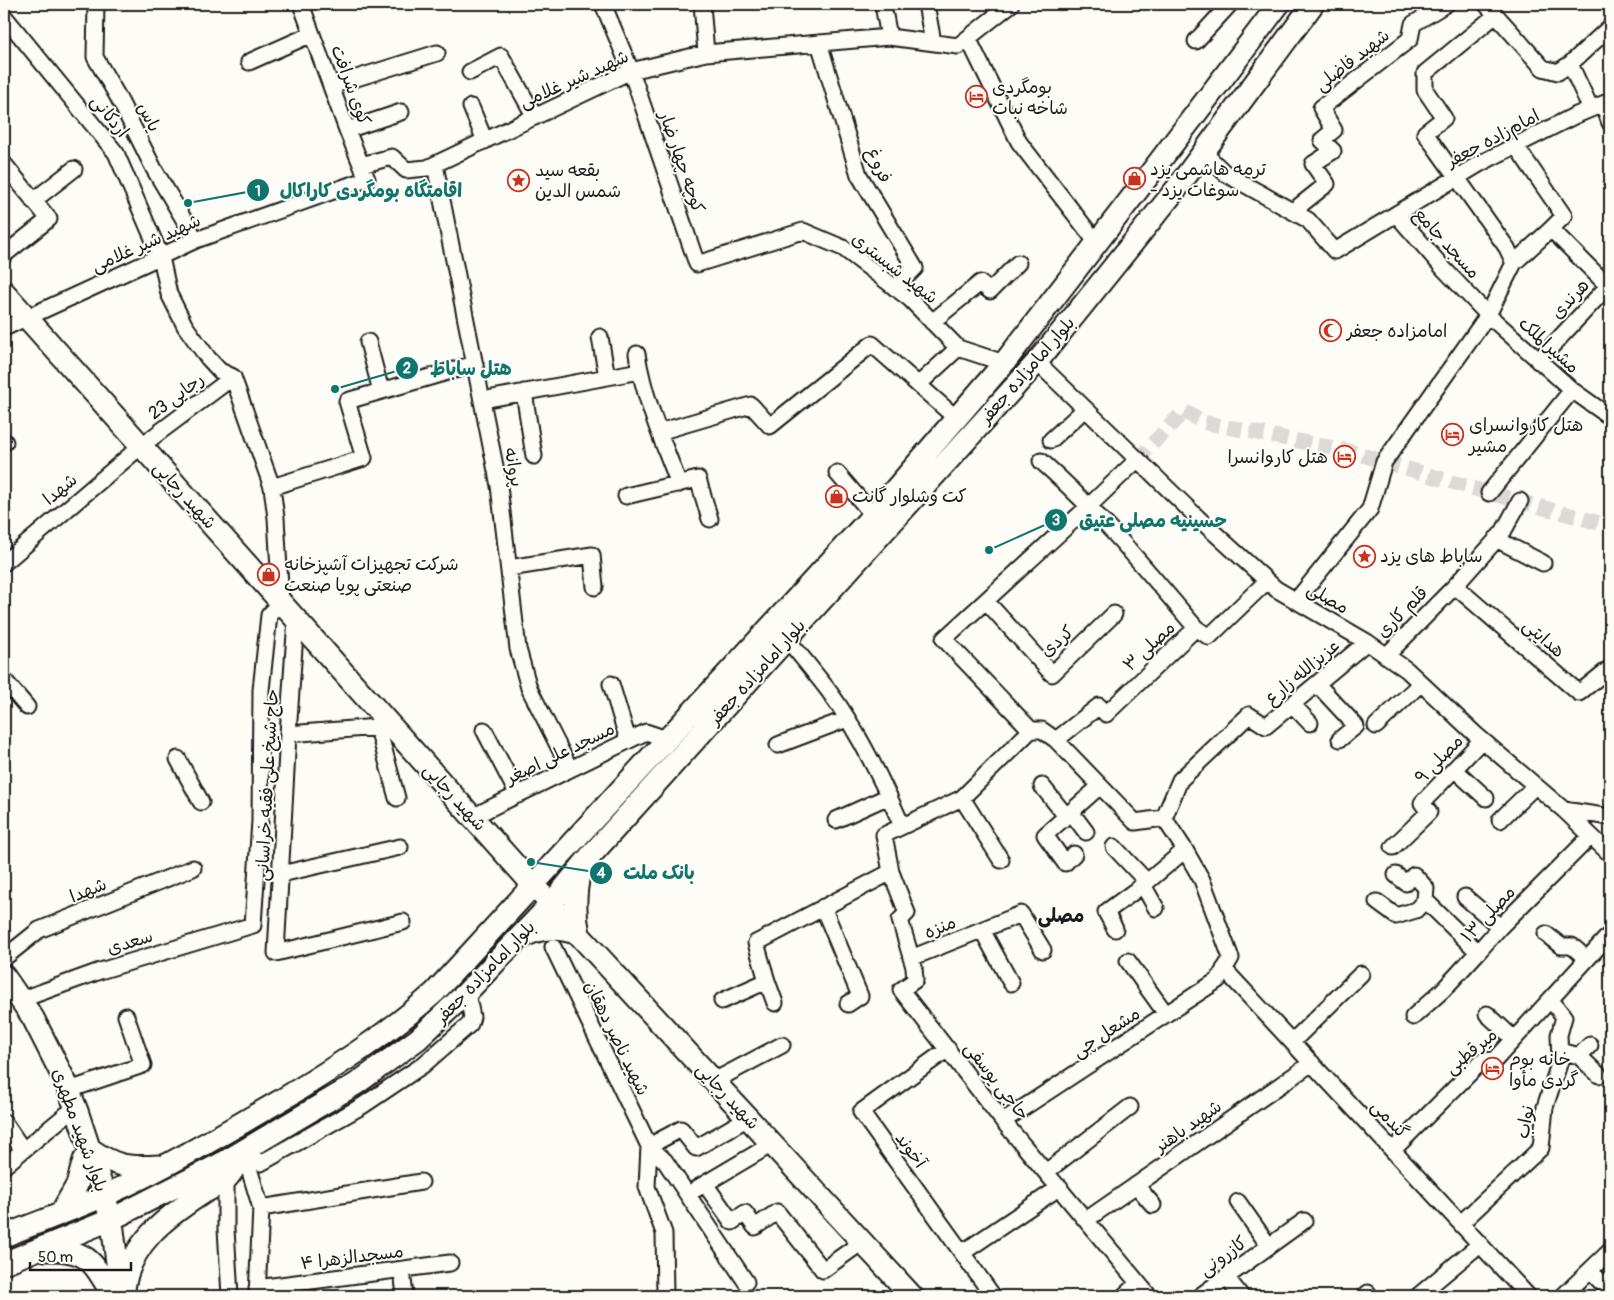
<svg xmlns="http://www.w3.org/2000/svg" width="1614" height="1300" font-family="Pangolin,'Playpen Sans Arabic',sans-serif">
	<style>
		.lines { fill: none; stroke-linecap: round; stroke-linejoin: round }
		.street-tunnel { stroke: #dbdad6; stroke-width: 15; stroke-dasharray: 15 8; stroke-linecap: butt }
		.street-casing { stroke: #1c1c1c; stroke-width: 19 }
		.secondary-casing { stroke: #1c1c1c; stroke-width: 25 }
		.street { stroke: #fdfcf7; stroke-width: 15 }
		.secondary { stroke: #fdfcf7; stroke-width: 21 }
		.labels { text-anchor: middle; stroke-width: 4; stroke-linejoin: round; paint-order: stroke }
		.street-label { font-size: 18px; fill: #1c1c1c; stroke: #fdfcf7 }
		.poi-label { font-size: 18px; fill: #1c1c1c; stroke: #fdfcf7; text-anchor: start }
		.neighbourhood-label { font-size: 19px; font-weight: bold; fill: #1c1c1c; stroke: #fdfcf7 }
		.leader { fill: none; stroke: #0f766e; stroke-width: 2 }
		.callout-dot { fill: #0f766e; stroke: #fdfcf7; stroke-width: 2 }
		.mark-label { font-size: 15px; text-anchor: middle; font-weight: bold; fill: #fff }
		.callout-label { font-size: 19px; text-anchor: middle; font-weight: bold; fill: #0f766e; stroke: #fdfcf7; stroke-width: 4; stroke-linejoin: round; paint-order: stroke }
	</style>
	<rect width="100%" height="100%" fill="#fdfcf7"/>
	<filter id="ink" filterUnits="userSpaceOnUse"><feTurbulence type="fractalNoise" baseFrequency=".02" numOctaves="2"/><feDisplacementMap in="SourceGraphic" scale="10" xChannelSelector="R" yChannelSelector="G"/><feConvolveMatrix kernelMatrix="1 2 1 2 8 2 1 2 1" color-interpolation-filters="sRGB"/></filter>
	<g filter="url(#ink)">
		<g class="lines">
			<path class="street-tunnel" d="M 1137,460 L 1184,411 L 1202,422 L 1349,451 L 1472,488 L 1610,526"/>
			<defs>
				<path id="street" d="M 96,4 L 95,57 L 118,97 L 154,169 L 196,240
					M 603,4 L 631,71 L 697,264 L 803,231 L 843,248 L 910,299 L 958,348 L 1004,363
					M 702,4 L 706,53
					M 926,4 L 933,42
					M 1486,4 L 1543,68 L 1558,72 L 1570,64 L 1610,27
					M 883,5 L 889,37
					M 4,16 L 116,153 L 161,257 L 169,294 L 185,326 L 208,358 L 220,371 L 233,377 L 272,487 L 276,518 L 281,603 L 269,615 L 261,690 L 260,821 L 253,925 L 100,971 L 20,1000
					M 968,38 L 1019,142 L 1097,243
					M 1196,41 L 1230,4
					M 819,43 L 859,175 L 915,268 L 895,288
					M 249,62 L 312,34
					M 1570,64 L 1591,109
					M 470,72 L 501,56 L 535,117
					M 331,86 L 437,53
					M 1603,104 L 1610,123
					M 471,107 L 485,141
					M 347,130 L 401,112
					M 1516,146 L 1564,216 L 1551,229 L 1608,286 L 1538,361
					M 1204,153 L 1226,174 L 1308,220 L 1335,251 L 1479,164 L 1574,116 L 1610,101
					M 4,164 L 49,219 L 4,255
					M 361,165 L 392,157 L 406,170 L 427,168 L 631,71 L 706,53 L 889,37 L 958,46 L 1011,4
					M 435,165 L 499,486 L 518,649 L 529,688 L 570,769
					M 33,201 L 74,169
					M 1293,211 L 1327,184 L 1313,164 L 1333,151 L 1322,140 L 1334,130 L 1321,108 L 1410,39 L 1413,24 L 1446,4
					M 1396,214 L 1444,269 L 1488,315 L 1572,390 L 1610,417
					M 1514,263 L 1551,229
					M 932,322 L 980,283 L 990,291 L 1018,263
					M 4,328 L 196,240 L 367,179 L 347,130 L 301,4
					M 600,337 L 607,377
					M 368,342 L 381,391
					M 637,354 C 644,399 663,442 679,484
					M 1037,362 L 1198,518 L 1276,589 L 1367,642 L 1407,670 L 1475,734 L 1564,810 L 1610,854
					M 918,385 L 958,348
					M 524,392 L 534,456
					M 482,400 L 640,371
					M 659,432 L 751,405 L 770,426 L 872,344 L 956,418
					M 1051,440 L 1085,409
					M 4,441 L 5,442
					M 1137,460 L 1089,506 L 944,639 L 1031,730 L 1042,730 L 1056,740 L 1135,822 L 1164,818
					M 1041,461 C 1098,511 1147,570 1196,628
					M 837,473 L 873,515
					M 272,487 L 364,458 L 347,401 L 475,364
					M 1489,493 L 1572,390
					M 626,496 L 698,479 L 710,519
					M 1496,539 L 1543,563
					M 4,563 L 141,446 L 233,377
					M 509,568 L 592,555 L 595,587
					M 1455,586 L 1579,693 L 1610,668
					M 986,601 L 1052,674 L 1114,614
					M 1296,601 L 1370,509 L 1384,462 L 1488,315 L 1514,263 L 1507,248 L 1425,133 L 1444,118 L 1425,90 L 1425,73 L 1496,15
					M 296,619 L 288,734 L 276,953 L 403,922
					M 787,639 C 801,656 815,673 828,690 C 857,729 883,782 902,826
					M 1386,656 L 1455,586 L 1503,532 L 1520,501
					M 4,680 L 27,707
					M 611,684 L 628,740
					M 1317,684 L 1356,726 L 1340,739
					M 1292,704 L 1310,723
					M 1376,726 L 1421,683
					M 378,728 L 397,798
					M 484,730 L 518,795
					M 288,734 L 391,726
					M 1056,740 L 1099,706 L 1106,714 L 1196,628 L 1209,637 L 1267,581
					M 778,745 L 847,719
					M 178,759 L 201,802
					M 1454,769 L 1486,798
					M 1042,786 L 1066,816
					M 962,798 L 1001,860
					M 1564,810 L 1610,817
					M 1071,812 L 1086,832
					M 472,817 L 646,732 L 667,739
					M 1164,818 L 1180,780 L 1249,715 L 1266,726 L 1367,642
					M 836,820 L 889,796
					M 1500,820 L 1535,786
					M 1114,847 L 1147,882
					M 1393,847 L 1429,812 L 1422,803 L 1482,740
					M 1074,854 L 1065,863 L 1045,835 L 1100,786
					M 891,872 L 907,913 L 900,920 L 914,967 L 915,980 L 901,990 L 1003,1121 L 1149,1296
					M 281,874 L 400,847
					M 1396,875 L 1406,883 L 1414,875 L 1426,888 L 1425,900
					M 1143,885 L 1156,908
					M 1465,897 L 1500,927
					M 1377,902 L 1396,916 L 1416,910 L 1425,900 L 1478,952
					M 823,907 L 860,996 L 848,1004
					M 1115,929 L 1106,912 L 1147,882 L 1185,850
					M 982,930 L 1011,983
					M 1546,934 L 1561,946 L 1572,946 L 1587,959
					M 553,947 L 649,1146 L 681,1129 L 696,1148 L 748,1118
					M 4,958 L 39,930 L 193,868
					M 911,958 L 1021,914 L 1043,950
					M 1128,961 L 1166,1014
					M 1224,969 L 1528,1296
					M 767,981 L 775,1003
					M 722,1001 L 767,981 L 756,943 L 891,872 L 884,835 L 962,798 L 1031,730
					M 1487,1014 L 1514,1039
					M 1413,1017 L 1443,990 L 1478,952 L 1500,927 L 1591,836
					M 1292,1042 L 1361,974
					M 948,1049 L 861,1112 L 993,1296
					M 1561,1051 L 1579,1056 L 1599,1075
					M 1579,1056 L 1590,1045
					M 714,1081 L 782,1045
					M 69,1090 L 143,1065 L 126,1016
					M 1003,1121 L 1218,980 L 1231,958 L 1202,880 L 1185,850 L 1164,818
					M 4,1122 L 23,1150
					M 1393,1150 L 1482,1061 L 1495,1060 L 1610,934
					M 244,1152 L 261,1163 L 362,1106 L 423,1065 L 470,1024 L 472,1017 L 467,992
					M 244,1152 L 261,1208 L 257,1296
					M 4,1166 L 67,1114
					M 1046,1172 L 1130,1107
					M 226,1179 L 226,1229 L 230,1296
					M 705,1184 L 732,1222 L 745,1213 L 755,1227 L 777,1212 L 823,1270 L 862,1242
					M 1136,1185 L 1153,1205
					M 696,1189 L 772,1144
					M 1238,1202 L 1269,1246
					M 261,1208 L 421,1182
					M 1086,1220 L 1312,1063
					M 1461,1223 L 1541,1148 L 1545,1107 L 1560,1061 L 1559,1035 L 1564,1017 L 1551,1000
					M 962,1253 L 1060,1187
					M 402,1270 L 405,1296
					M 1590,1271 L 1610,1291
					M 1226,1277 L 1241,1296
					M 257,1288 L 450,1263
					M 665,1296 L 664,1233 L 647,1187 L 649,1146 L 665,1161 L 746,1282
					M 1124,1296 L 1138,1283
					M 1200,1296 L 1304,1221
					M 1365,1296 L 1368,1293
					M 1418,1296 L 1480,1244
					M 1563,1296 L 1610,1251"/>
				<path id="secondary" d="M 4,292 L 533,885 L 912,1296
					M 523,937 C 542,926 559,928 579,934 C 574,912 575,892 580,870
					M 4,976 L 33,1018 L 66,1083 L 77,1111 L 105,1196 L 113,1230 L 121,1296
					M 90,1149 C 116,1167 128,1168 159,1166
					M 61,1213 L 77,1185 L 84,1160
					M 4,1236 C 38,1222 73,1210 106,1195 C 167,1167 225,1133 283,1099 C 336,1067 388,1034 435,992 L 873,515 L 1004,363 L 1153,170 L 1279,4
					M 45,1250 C 87,1249 92,1260 112,1294
					M 4,1263 L 110,1220 L 226,1161 L 356,1084 L 418,1039 L 467,992 L 551,904 L 592,854 L 1037,362 L 1177,188 L 1313,4
					M 124,1289 C 130,1244 165,1218 200,1195 C 208,1190 219,1185 226,1179 C 233,1173 238,1161 243,1153"/>
			</defs>
			<use href="#street" class="street-casing"/>
			<use href="#secondary" class="secondary-casing"/>
			<use href="#street" class="street"/>
			<use href="#secondary" class="secondary"/>
		</g>
	</g>
	<defs>
		<symbol id="hotel-ring" viewBox="-11 -11 22 22"><circle r="9.5" fill="#fdfcf7" stroke="#c8321e" stroke-width="1.5"/><path d="M-6-4.5h1.5V1H6V5H4.5V3h-9V5H-6ZM-4 0a1.8 1.8 0 1 1 3.6 0ZM.5 0V-2.5h3Q6-2.5 6 0Z" fill="#c8321e"/></symbol>
		<symbol id="shop-ring" viewBox="-11 -11 22 22"><circle r="9.5" fill="#fdfcf7" stroke="#c8321e" stroke-width="1.5"/><path d="M-5-2.5h2.3a2.7 3.5 0 0 1 5.4 0H5L5.5 6h-11ZM-1.5-2.5h3a1.5 2.3 0 0 0-3 0Z" fill="#c8321e"/></symbol>
		<symbol id="sight-ring" viewBox="-11 -11 22 22"><circle r="9.5" fill="#fdfcf7" stroke="#c8321e" stroke-width="1.5"/><path d="M0-6L1.8-2.2L6-1.7L2.9 1.2L3.7 5.4L0 3.3L-3.7 5.4L-2.9 1.2L-6-1.7L-1.8-2.2Z" fill="#c8321e"/></symbol>
		<symbol id="mosque-ring" viewBox="-11 -11 22 22"><circle r="9.5" fill="#fdfcf7" stroke="#c8321e" stroke-width="1.5"/><path d="M3.5-4.9A6 6 0 1 0 3.5 4.9A5 5 0 1 1 3.5-4.9Z" fill="#c8321e"/></symbol>
	</defs>
	<g fill-rule="evenodd">
		<use href="#hotel-ring" x="964" y="84" width="25" height="25"/>
		<use href="#shop-ring" x="1122" y="166" width="25" height="25"/>
		<use href="#sight-ring" x="506" y="168" width="25" height="25"/>
		<use href="#mosque-ring" x="1318" y="318" width="25" height="25"/>
		<use href="#hotel-ring" x="1440" y="422" width="25" height="25"/>
		<use href="#hotel-ring" x="1332" y="444" width="25" height="25"/>
		<use href="#shop-ring" x="824" y="484" width="25" height="25"/>
		<use href="#sight-ring" x="1352" y="544" width="25" height="25"/>
		<use href="#shop-ring" x="256" y="562" width="25" height="25"/>
		<use href="#hotel-ring" x="1480" y="1056" width="25" height="25"/>
	</g>
	<g class="labels">
		<g class="street-label">
			<text transform="translate(1352 60) rotate(-38)" y="6">شهید فاضلی</text>
			<text transform="translate(574 79) rotate(-24)" y="6">شهید شیر غلامی</text>
			<text transform="translate(351 85) rotate(70)" y="6">کوی شرافت</text>
			<text transform="translate(110 116) rotate(51)" y="6">اردکانی</text>
			<text transform="translate(149 117) rotate(63)" y="6">یاس</text>
			<text transform="translate(1493 138) rotate(-28)" y="6">امام‌زاده جعفر</text>
			<text transform="translate(682 162) rotate(71)" y="6">کوچه چهار ضار</text>
			<text transform="translate(879 165) rotate(66)" y="6">فروغ</text>
			<text transform="translate(146 243) rotate(-24)" y="6">شهید شیر غلامی</text>
			<text transform="translate(1447 243) rotate(48)" y="6">مسجد جامع</text>
			<text transform="translate(895 268) rotate(38)" y="6">شهید شبستری</text>
			<text transform="translate(1570 299) rotate(-47)" y="6">هرندی</text>
			<text transform="translate(1549 345) rotate(42)" y="6">مشیرالملک</text>
			<text transform="translate(1027 370) rotate(-49)" y="6">بلوار امامزاده جعفر</text>
			<text transform="translate(176 396) rotate(-37)" y="6">رجایی 23</text>
			<text transform="translate(514 467) rotate(80)" y="6">پروانه</text>
			<text transform="translate(60 489) rotate(-40)" y="6">شهدا</text>
			<text transform="translate(185 495) rotate(48)" y="6">شهید رجایی</text>
			<text transform="translate(1328 598) rotate(30)" y="6">مصلی</text>
			<text transform="translate(1402 612) rotate(-45)" y="6">قلم کاری</text>
			<text transform="translate(1544 638) rotate(41)" y="6">هدایتی</text>
			<text transform="translate(1057 641) rotate(-40)" y="6">کردی</text>
			<text transform="translate(1149 646) rotate(-43)" y="6">مصلی ۳</text>
			<text transform="translate(757 672) rotate(-48)" y="6">بلوار امامزاده جعفر</text>
			<text transform="translate(1302 672) rotate(-40)" y="6">عزیزالله زارع</text>
			<text transform="translate(560 753) rotate(-26)" y="6">مسجد علی اصغر</text>
			<text transform="translate(1439 759) rotate(-46)" y="6">مصلی ۹</text>
			<text transform="translate(267 785) rotate(-87)" y="6">حاج شیخ علی فقیه خراسانی</text>
			<text transform="translate(455 797) rotate(48)" y="6">شهید رجایی</text>
			<text transform="translate(88 890) rotate(-22)" y="6">شهدا</text>
			<text transform="translate(1488 914) rotate(-47)" y="6">مصلی ۱۳</text>
			<text transform="translate(940 927) rotate(-22)" y="6">منزه</text>
			<text transform="translate(130 942) rotate(-17)" y="6">سعدی</text>
			<text transform="translate(485 972) rotate(-46)" y="6">بلوار امامزاده جعفر</text>
			<text transform="translate(1106 1032) rotate(-33)" y="6">مشعل چی</text>
			<text transform="translate(617 1038) rotate(64)" y="6">شهید ناصر دهقان</text>
			<text transform="translate(1471 1051) rotate(-39)" y="6">میرقطبی</text>
			<text transform="translate(997 1081) rotate(52)" y="6">حاجی یوسفی</text>
			<text transform="translate(728 1096) rotate(47)" y="6">شهید رجایی</text>
			<text transform="translate(1390 1119) rotate(47)" y="6">گندمی</text>
			<text transform="translate(1525 1122) rotate(-80)" y="6">نواب</text>
			<text transform="translate(1188 1126) rotate(-35)" y="6">شهید باهنر</text>
			<text transform="translate(80 1130) rotate(70)" y="6">بلوار شهید مطهری</text>
			<text transform="translate(911 1150) rotate(54)" y="6">آخوند</text>
			<text transform="translate(1223 1256) rotate(-36)" y="6">کازرونی</text>
			<text transform="translate(352 1257) rotate(-7)" y="6">مسجدالزهرا ۴</text>
		</g>
		<g class="poi-label">
			<text x="992" y="93">بومگردی<tspan x="992" dy="21">شاخه نبات</tspan></text>
			<text x="1150" y="175">ترمه هاشمی یزد<tspan x="1150" dy="21">- سوغات یزد</tspan></text>
			<text x="535" y="176">بقعه سید<tspan x="535" dy="21">شمس الدین</tspan></text>
			<text x="1347" y="337">امامزاده جعفر</text>
			<text x="1469" y="431">هتل کاروانسرای<tspan x="1469" dy="21">مشیر</tspan></text>
			<text x="1328" y="463" text-anchor="end">هتل کاروانسرا</text>
			<text x="852" y="502">کت وشلوار گانت</text>
			<text x="1380" y="562">ساباط های یزد</text>
			<text x="284" y="570">شرکت تجهیزات آشپزخانه<tspan x="284" dy="21">صنعتی پویا صنعت</tspan></text>
			<text x="1509" y="1065">خانه بوم<tspan x="1509" dy="21">گردی مأوا</tspan></text>
		</g>
		<g class="neighbourhood-label">
			<text x="1061" y="922">مصلی</text>
		</g>
	</g>
	<path class="leader" d="M188 203L258 190M335 389L407 368M989 550L1056 520M531 862L601 873"/>
	<g class="callout-dot">
		<circle cx="188" cy="203" r="5"/>
		<circle cx="335" cy="389" r="5"/>
		<circle cx="989" cy="550" r="5"/>
		<circle cx="531" cy="862" r="5"/>
		<circle cx="258" cy="190" r="12"/>
		<circle cx="407" cy="368" r="12"/>
		<circle cx="1056" cy="520" r="12"/>
		<circle cx="601" cy="873" r="12"/>
	</g>
	<g class="mark-label">
		<text x="258" y="196">1</text>
		<text x="407" y="373">2</text>
		<text x="1056" y="525">3</text>
		<text x="601" y="878">4</text>
	</g>
	<g class="callout-label">
		<text x="371" y="197">اقامتگاه بومگردی کاراکال</text>
		<text x="471" y="375">هتل ساباط</text>
		<text x="1153" y="527">حسینیه مصلی عتیق</text>
		<text x="659" y="879">بانک ملت</text>
	</g>
	<rect width="1614" height="1300" fill="none" stroke="#fdfcf7" stroke-width="20"/>
	<rect x="10" y="10" width="1594" height="1280" fill="none" stroke="#1c1c1c" stroke-width="2" filter="url(#ink)"/>
	<path d="M30 1262v8h101v-8" fill="none" stroke="#1c1c1c" stroke-width="2.5"/>
	<text x="38" y="1262" font-size="15" fill="#1c1c1c" stroke="#fdfcf7" stroke-width="4" paint-order="stroke">50 m</text>
</svg>
